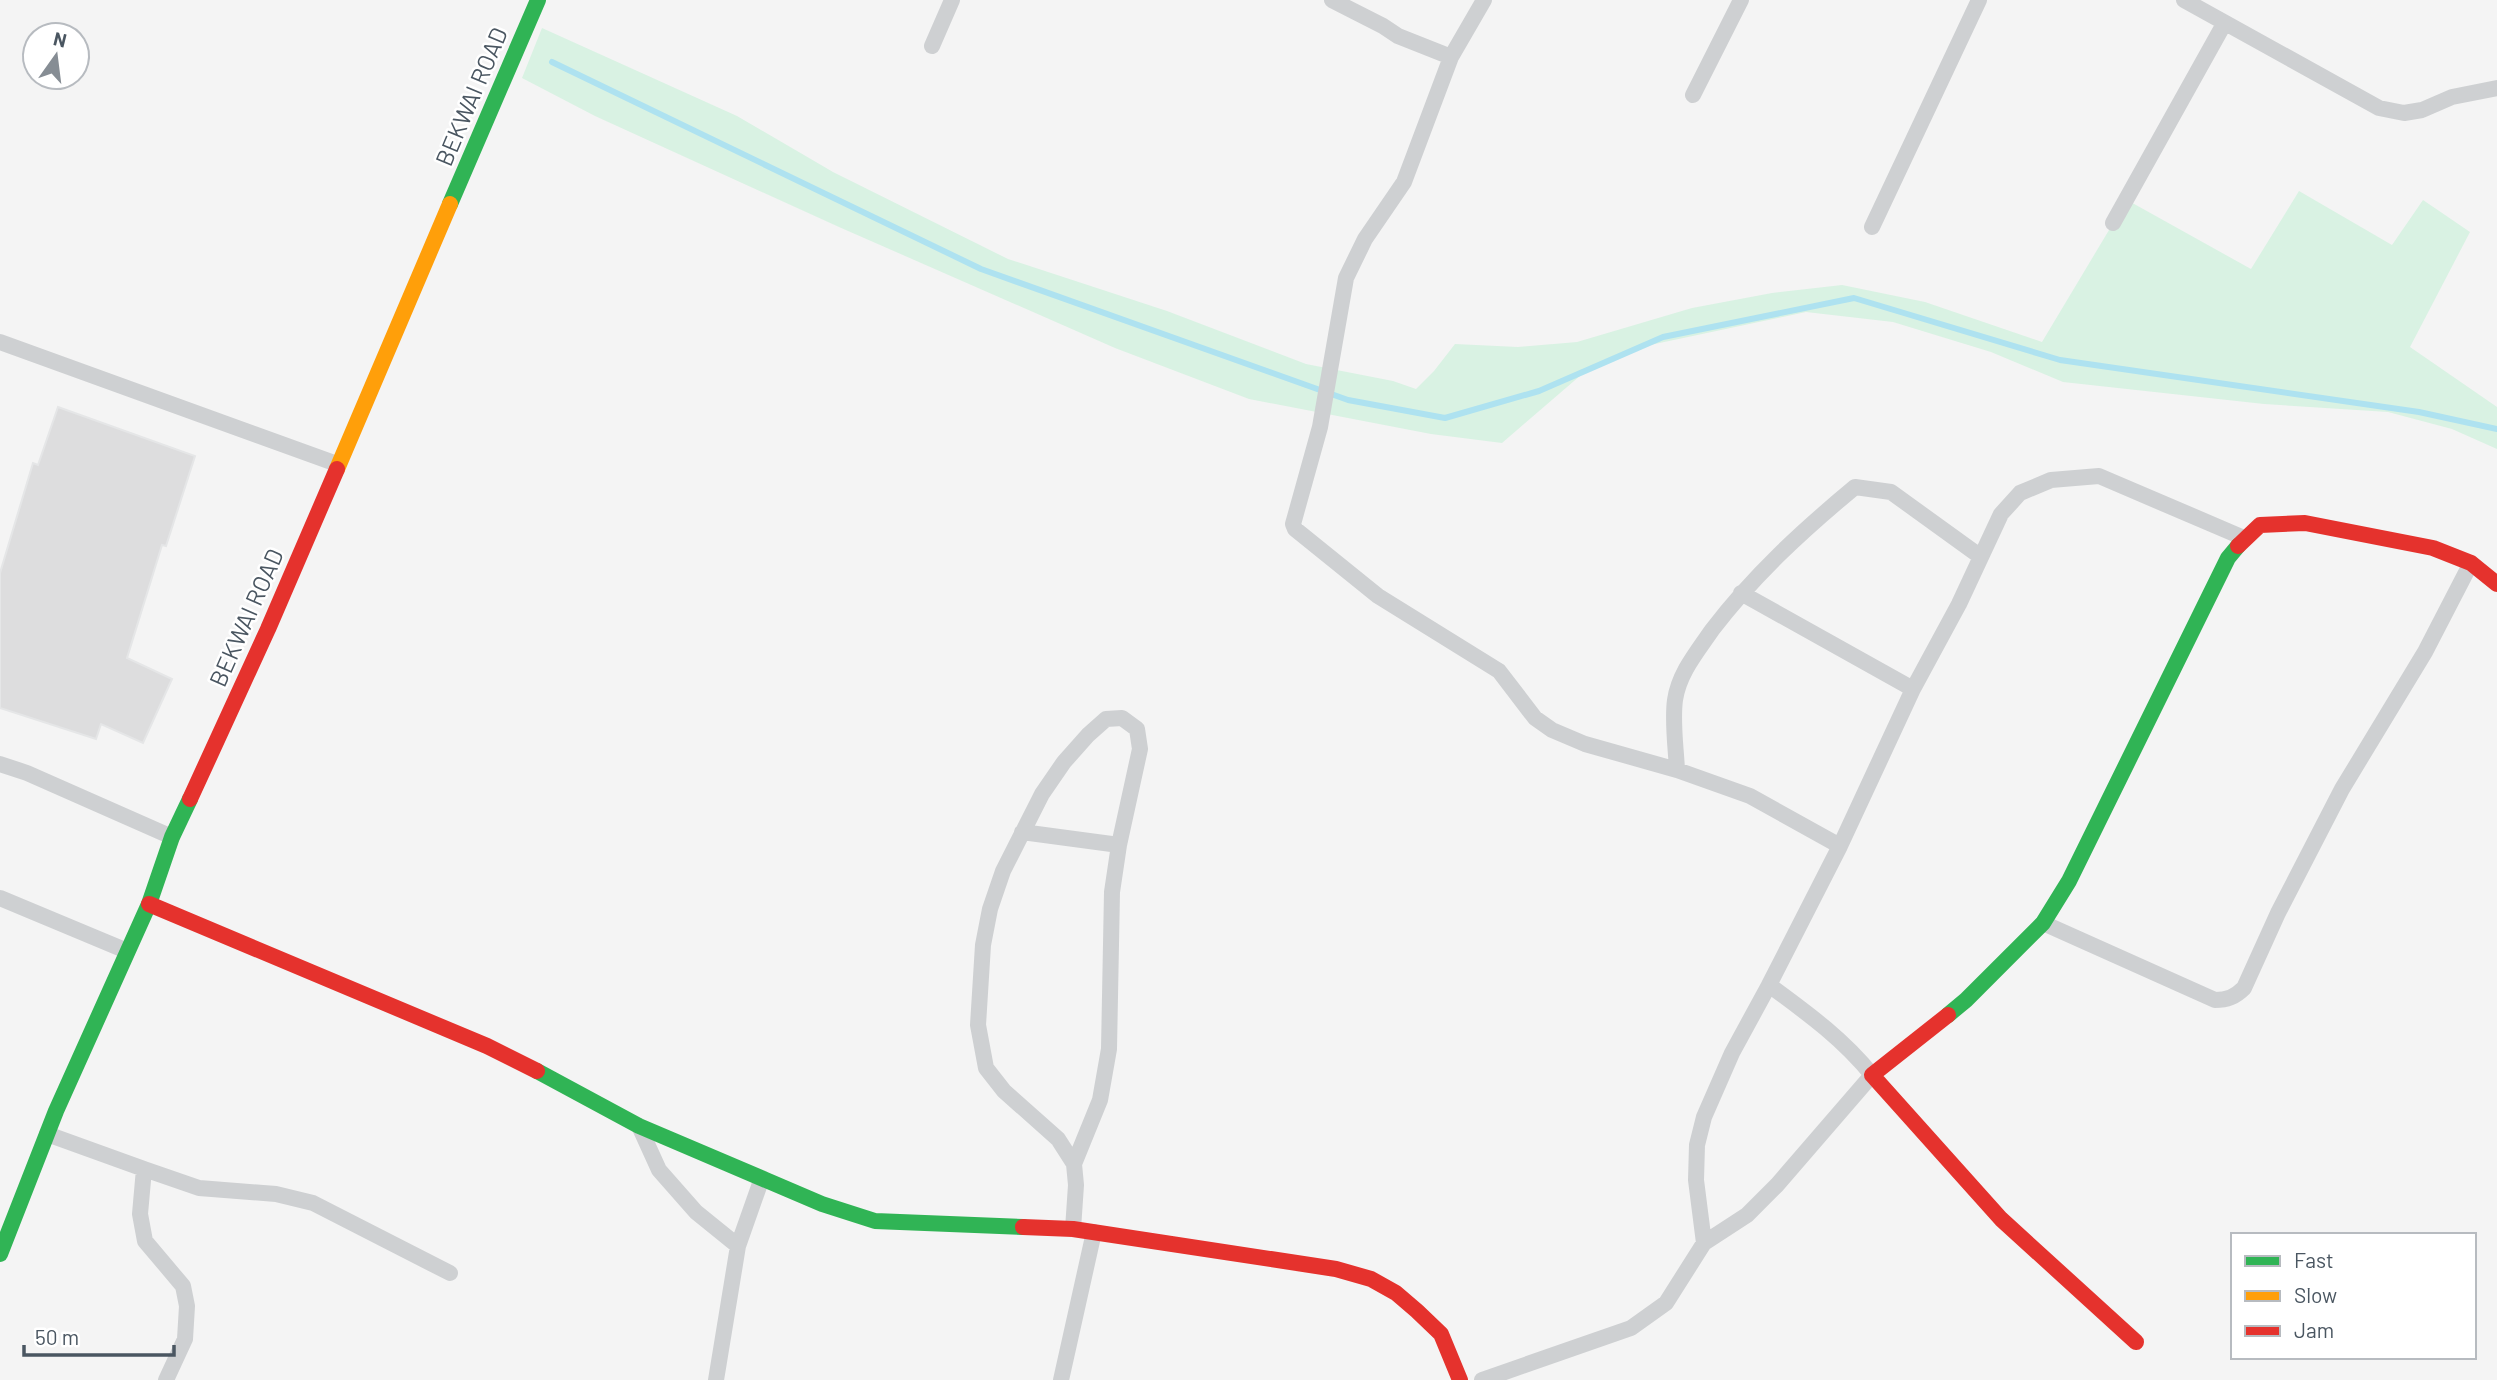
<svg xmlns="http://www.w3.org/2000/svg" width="2497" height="1380" font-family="Barlow,sans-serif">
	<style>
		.green { fill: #d9f2e3 }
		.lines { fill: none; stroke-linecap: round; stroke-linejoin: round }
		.stream { stroke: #aee2f0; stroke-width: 6 }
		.building { fill: #ddddde; stroke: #e5e6e7; stroke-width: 2 }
		.street { stroke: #ced0d2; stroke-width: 16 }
		.fast { stroke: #30b455; stroke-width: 16 }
		.slow { stroke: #ff9f0a; stroke-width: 16 }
		.jam { stroke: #e5322d; stroke-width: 16 }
		.labels { text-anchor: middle; stroke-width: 5; stroke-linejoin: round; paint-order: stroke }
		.street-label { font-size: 24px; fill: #4a5661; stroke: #fff }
	</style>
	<rect width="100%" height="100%" fill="#f4f4f4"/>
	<path class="green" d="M 542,28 L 737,116 L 833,172 L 1008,259 L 1167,311 L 1306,364 L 1393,381 L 1416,389 L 1434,371 L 1455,344 L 1518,347 L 1577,342 L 1692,308 L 1772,293 L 1842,285 L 1925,302 L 2042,342 L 2127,200 L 2251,269 L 2299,191 L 2392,245 L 2423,200 L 2470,232 L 2410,347 L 2497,407 L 2497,449 L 2452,429 L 2388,412 L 2264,404 L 2063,382 L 1991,352 L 1893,322 L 1806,312 L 1636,348 L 1581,375 L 1502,443 L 1431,434 L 1249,399 L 1115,348 L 839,227 L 595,116 L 522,78 Z"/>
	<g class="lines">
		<path class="stream" d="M 552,62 L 981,269 L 1348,400 L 1445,418 L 1539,391 L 1663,337 L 1854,298 L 2060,360 L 2419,412 L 2497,429"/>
	</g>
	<path class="building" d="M 58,407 L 195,456 L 166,546 L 162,545 L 127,658 L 172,679 L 143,743 L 101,724 L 96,739 L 0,708 L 0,573 L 33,463 L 38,465 Z"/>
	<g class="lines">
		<path class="street" d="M 1332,0 L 1383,26 L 1398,36 L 1451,57
			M 1484,0 L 1451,57 L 1404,182 L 1365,239 L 1346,278 L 1320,427 L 1293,524 L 1295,529 L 1378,596 L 1499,671 L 1535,718 L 1552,730 L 1585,744 L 1677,770 L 1750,796 L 1840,846
			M 2184,0 L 2379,108 L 2404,113 L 2422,110 L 2452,97 L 2497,88
			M 932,46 L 952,0
			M 1693,95 L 1741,0
			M 2113,223 L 2224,24
			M 1872,227 L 1979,0
			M 0,342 L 337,464
			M 1741,593 L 1913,689
			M 0,764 L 27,773 L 172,837
			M 1677,770 C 1676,748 1672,722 1675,700 C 1679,673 1697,652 1712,630 C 1754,575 1802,531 1855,487 L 1891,492 L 1981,557
			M 1022,832 L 1119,845
			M 0,898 L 127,951
			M 2043,923 L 2215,1000 C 2227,1000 2235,997 2244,988 L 2278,913 L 2342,789 L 2425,652 L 2471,563
			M 1769,985 L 1840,846 L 1913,689 L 1959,604 L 2001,514 L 2020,493 L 2051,480 L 2099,476 L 2244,538
			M 639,1126 L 659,1170 L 696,1212 L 738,1246
			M 47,1134 L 144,1169 L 140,1214 L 145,1241 L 183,1286 L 187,1306 L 185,1339 L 166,1380
			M 144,1169 L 199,1188 L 276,1194 L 313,1203 L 450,1273
			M 1073,1229 L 1076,1185 L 1074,1164 L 1058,1139 L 1004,1091 L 986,1068 L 978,1025 L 983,945 L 990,909 L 1003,871 L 1042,794 L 1064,762 L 1088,735 L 1106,719 L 1122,718 L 1137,729 L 1140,749 L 1119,845 L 1112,892 L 1109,1049 L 1100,1100 L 1074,1164
			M 716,1380 L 738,1246 L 762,1178
			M 1061,1380 L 1094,1232
			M 1482,1380 L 1631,1328 L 1666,1303 L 1704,1243 L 1747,1215 L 1777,1185 L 1872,1075 C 1842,1038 1807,1013 1769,985 L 1732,1053 L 1704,1117 L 1697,1145 L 1696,1180 L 1704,1243"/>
		<path class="fast" d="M 450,204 L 538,0
			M 1948,1015 L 1966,1000 L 2043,923 L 2069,881 L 2228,558 L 2238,546
			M 537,1071 L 639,1126 L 822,1204 L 875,1221 L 1023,1227
			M 0,1254 L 56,1111 L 149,904 L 172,837 L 190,799"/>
		<path class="slow" d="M 337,469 L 450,204"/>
		<path class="jam" d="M 2238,546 L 2260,525 L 2305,523 L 2433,548 L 2471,563 L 2497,584
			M 190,799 L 268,629 L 337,469
			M 149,904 L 487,1046 L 537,1071
			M 1948,1015 L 1872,1075 L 2001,1219 L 2136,1342
			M 1023,1227 L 1073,1229 L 1336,1269 L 1371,1279 L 1396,1293 L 1417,1311 L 1441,1334 L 1460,1380"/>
	</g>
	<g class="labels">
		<g class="street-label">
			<text transform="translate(472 97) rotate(-67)" y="8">BEKWAI ROAD</text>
			<text transform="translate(247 618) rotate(-66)" y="8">BEKWAI ROAD</text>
		</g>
	</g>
	<rect x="2231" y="1233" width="245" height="126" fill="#ffffff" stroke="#b7bbc0" stroke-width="2"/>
	<rect x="2245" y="1256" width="35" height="10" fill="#30b455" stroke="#b7bbc0" stroke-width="2"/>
	<text x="2294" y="1268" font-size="21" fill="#4a5661">Fast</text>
	<rect x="2245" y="1291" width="35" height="10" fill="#ff9f0a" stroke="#b7bbc0" stroke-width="2"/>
	<text x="2294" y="1303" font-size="21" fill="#4a5661">Slow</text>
	<rect x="2245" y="1326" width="35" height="10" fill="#e5322d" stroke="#b7bbc0" stroke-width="2"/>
	<text x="2294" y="1338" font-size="21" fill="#4a5661">Jam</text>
	<g transform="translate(56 56) rotate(14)"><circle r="33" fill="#ffffff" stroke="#b7bbc0" stroke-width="2"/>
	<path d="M0-5L12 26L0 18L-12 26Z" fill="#868d94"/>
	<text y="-10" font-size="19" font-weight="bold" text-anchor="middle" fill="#4a5661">N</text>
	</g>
	<path d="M24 1345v10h150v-10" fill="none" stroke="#4a5661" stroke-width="3.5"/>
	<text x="35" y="1345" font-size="21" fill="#4a5661" stroke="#ffffff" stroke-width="5" paint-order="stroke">50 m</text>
</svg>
